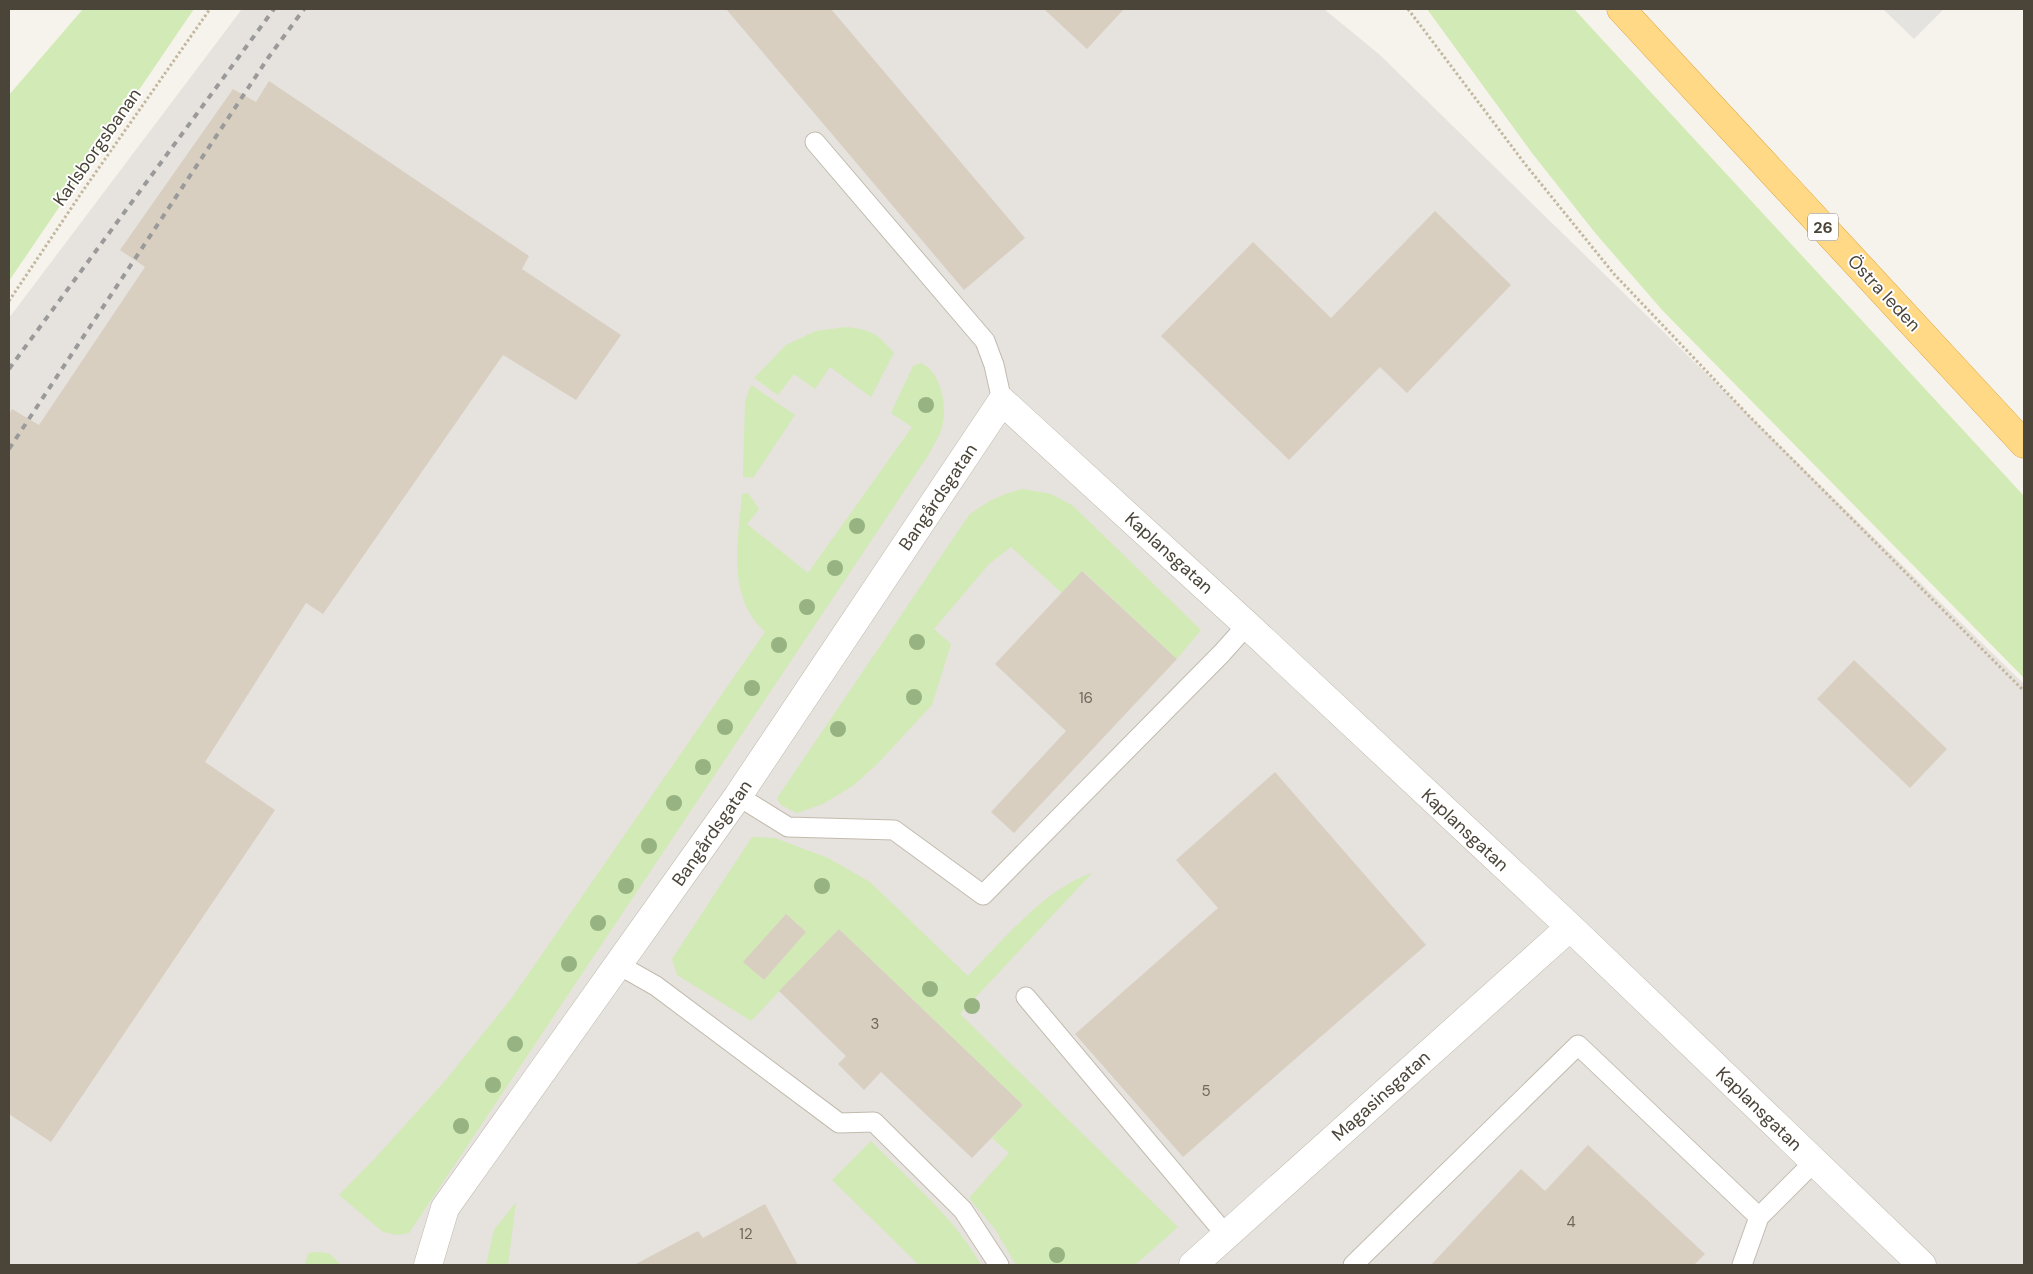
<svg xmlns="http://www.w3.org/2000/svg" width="2033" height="1274" font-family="'DM Sans',sans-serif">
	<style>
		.industrial { fill: #e6e2dd }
		.green { fill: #d2eab5; fill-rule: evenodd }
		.parking { fill: #e5e3e0 }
		.building { fill: #d8cfc1 }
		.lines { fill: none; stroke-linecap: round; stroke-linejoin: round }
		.service-casing { stroke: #c2bbae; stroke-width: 21 }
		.minor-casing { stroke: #c2bbae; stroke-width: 29 }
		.trunk-casing { stroke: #e0a43c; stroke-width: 29 }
		.path { stroke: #c4b79f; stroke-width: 3; stroke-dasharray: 2.5 2.5; stroke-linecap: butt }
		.service { stroke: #fff; stroke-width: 19 }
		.minor { stroke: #fff; stroke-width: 28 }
		.trunk { stroke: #ffd985; stroke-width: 28 }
		.rail { stroke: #9a9a9a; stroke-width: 4; stroke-dasharray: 6 6; stroke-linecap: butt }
		.tree { fill: #97b381 }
		.labels { text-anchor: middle; stroke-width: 4; stroke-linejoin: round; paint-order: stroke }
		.number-label { font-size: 15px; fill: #6e675b }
		.shield { fill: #fff; stroke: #817c74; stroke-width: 1 }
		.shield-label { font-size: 16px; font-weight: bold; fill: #4b4439 }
		.street-label { font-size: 18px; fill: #4b4439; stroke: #fff }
	</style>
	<rect width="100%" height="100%" fill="#f6f3ec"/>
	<path class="industrial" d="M 242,9 L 1324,9 L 1380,55 L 2024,684 L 2024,1265 L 9,1265 L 9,318 Z"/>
	<path class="green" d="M 83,9 L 194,9 L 9,281 L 9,95 Z
		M 1427,9 L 1574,9 L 2024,496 L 2024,678 L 1663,311 L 1596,234 L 1532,153 Z
		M 846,327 C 872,330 877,333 894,353 L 871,397 L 830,367 L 815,389 L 794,374 L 778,395 L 754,378 L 786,345 L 816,331 Z
		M 921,363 C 943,373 949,412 940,433 C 937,441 932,447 929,454 L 409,1233 L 397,1235 L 383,1232 L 339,1195 L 377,1156 L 444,1082 L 511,999 L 765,632 C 726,596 738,542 742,494 L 748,493 L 759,509 L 747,524 L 808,573 L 912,427 L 891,413 L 913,366 Z
		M 751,385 L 795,415 L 753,478 L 743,477 L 745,402 Z
		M 1023,489 L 1051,494 L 1072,505 L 1201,630 L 1177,659 L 1083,571 L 1062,593 L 1011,547 L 989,564 L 934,629 L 951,644 L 932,705 L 878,763 L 854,785 L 823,804 L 797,813 L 781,805 L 777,798 L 969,515 C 986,502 1001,494 1023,489 Z
		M 752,837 L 775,838 L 828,858 L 870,882 L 968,976 C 1001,942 1047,887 1092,873 L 960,1014 L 1178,1227 L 1135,1265 L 1016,1265 L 995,1229 L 969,1198 L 1009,1153 L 992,1138 L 1023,1105 L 839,929 L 751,1021 L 677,975 L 672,959 ZM 786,914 L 806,932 L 764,980 L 744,962 Z
		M 871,1141 C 909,1180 954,1217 981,1265 L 919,1265 L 832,1180 Z
		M 516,1202 L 508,1265 L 486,1265 L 494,1230 Z
		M 319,1252 L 330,1254 L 341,1265 L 305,1265 L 308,1253 Z"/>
	<path class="parking" d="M 1883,9 L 1944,9 L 1914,39 Z"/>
	<path class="building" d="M 726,9 L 831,9 L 1025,238 L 964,290 Z
		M 1044,9 L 1124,9 L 1087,49 Z
		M 269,81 L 529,256 L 522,269 L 621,335 L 576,400 L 503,355 L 323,614 L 306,603 L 205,762 L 275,810 L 51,1142 L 9,1114 L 9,414 L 12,409 L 39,425 L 145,267 L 120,250 L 233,89 L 256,102 Z
		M 1435,211 L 1511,285 L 1407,393 L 1380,367 L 1289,460 L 1161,336 L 1253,242 L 1331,318 Z
		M 1082,571 L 1177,659 L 1014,833 L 991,812 L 1066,731 L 995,664 Z
		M 1854,660 L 1947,749 L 1910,788 L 1817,699 Z
		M 1275,772 L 1426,945 L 1183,1157 L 1075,1034 L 1218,908 L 1176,860 Z
		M 786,914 L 806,932 L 764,980 L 743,962 Z
		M 839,929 L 1023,1105 L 972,1158 L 881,1072 L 864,1090 L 838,1064 L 846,1056 L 779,991 Z
		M 1588,1145 L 1705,1254 L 1694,1265 L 1431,1265 L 1521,1169 L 1545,1191 Z
		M 765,1204 L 798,1265 L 634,1265 L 698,1231 L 703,1238 Z"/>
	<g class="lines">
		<defs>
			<path id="service" d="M 815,142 L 985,341 L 994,365 L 1002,401
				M 738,796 L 788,827 L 894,830 L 983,895 L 1222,653 L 1247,625
				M 619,965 L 656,986 L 839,1123 L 874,1122 L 963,1210 L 999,1265
				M 1026,997 L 1226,1235
				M 1353,1265 L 1578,1045 L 1759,1217 L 1814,1162
				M 1742,1265 L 1759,1217"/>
			<path id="minor" d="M 428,1265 L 445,1208 L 738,796 L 1002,401 L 1247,625 L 1570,927 L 1922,1265
				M 1193,1265 L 1570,927"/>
			<path id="trunk" d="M 1621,9 L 2024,444"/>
		</defs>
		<use href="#service" class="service-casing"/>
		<use href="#minor" class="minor-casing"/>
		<use href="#trunk" class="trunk-casing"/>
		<path class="path" d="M 1408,9 L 1525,164 L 1614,274 L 1750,417 L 2024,691
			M 9,301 L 82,192 L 210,9"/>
		<use href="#service" class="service"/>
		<use href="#minor" class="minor"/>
		<use href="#trunk" class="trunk"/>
		<path class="rail" d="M 9,369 L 274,9
			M 9,449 L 268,58 L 304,9"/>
	</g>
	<g class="tree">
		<circle cx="926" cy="405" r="8"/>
		<circle cx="857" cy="526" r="8"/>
		<circle cx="835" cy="568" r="8"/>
		<circle cx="807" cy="607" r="8"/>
		<circle cx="917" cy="642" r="8"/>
		<circle cx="779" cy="645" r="8"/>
		<circle cx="752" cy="688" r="8"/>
		<circle cx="914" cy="697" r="8"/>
		<circle cx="725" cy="727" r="8"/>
		<circle cx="838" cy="729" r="8"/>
		<circle cx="703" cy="767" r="8"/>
		<circle cx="674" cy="803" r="8"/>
		<circle cx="649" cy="846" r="8"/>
		<circle cx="626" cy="886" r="8"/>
		<circle cx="822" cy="886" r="8"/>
		<circle cx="598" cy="923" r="8"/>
		<circle cx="569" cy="964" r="8"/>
		<circle cx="930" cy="989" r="8"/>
		<circle cx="972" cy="1006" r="8"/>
		<circle cx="515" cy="1044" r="8"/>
		<circle cx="493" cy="1085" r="8"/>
		<circle cx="461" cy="1126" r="8"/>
		<circle cx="1057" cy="1255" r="8"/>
	</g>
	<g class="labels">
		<g class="number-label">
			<text x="1086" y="703">16</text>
			<text x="875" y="1029">3</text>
			<text x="1206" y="1096">5</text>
			<text x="1571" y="1227">4</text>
			<text x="746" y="1239">12</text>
		</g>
		<rect class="shield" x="1808" y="213.5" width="30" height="27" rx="4"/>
		<g class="shield-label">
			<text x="1823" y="233">26</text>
		</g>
		<g class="street-label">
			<text transform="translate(97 147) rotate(-55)" y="6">Karlsborgsbanan</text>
			<text transform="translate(1884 293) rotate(47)" y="6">Östra leden</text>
			<text transform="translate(938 497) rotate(-56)" y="6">Bangårdsgatan</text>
			<text transform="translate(1169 553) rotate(42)" y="6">Kaplansgatan</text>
			<text transform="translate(1465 830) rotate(43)" y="6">Kaplansgatan</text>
			<text transform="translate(712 833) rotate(-55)" y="6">Bangårdsgatan</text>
			<text transform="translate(1381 1096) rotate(-42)" y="6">Magasinsgatan</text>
			<text transform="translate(1759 1109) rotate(44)" y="6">Kaplansgatan</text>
		</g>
	</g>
	<rect width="2033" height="1274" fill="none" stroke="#4b4439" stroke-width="20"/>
</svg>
